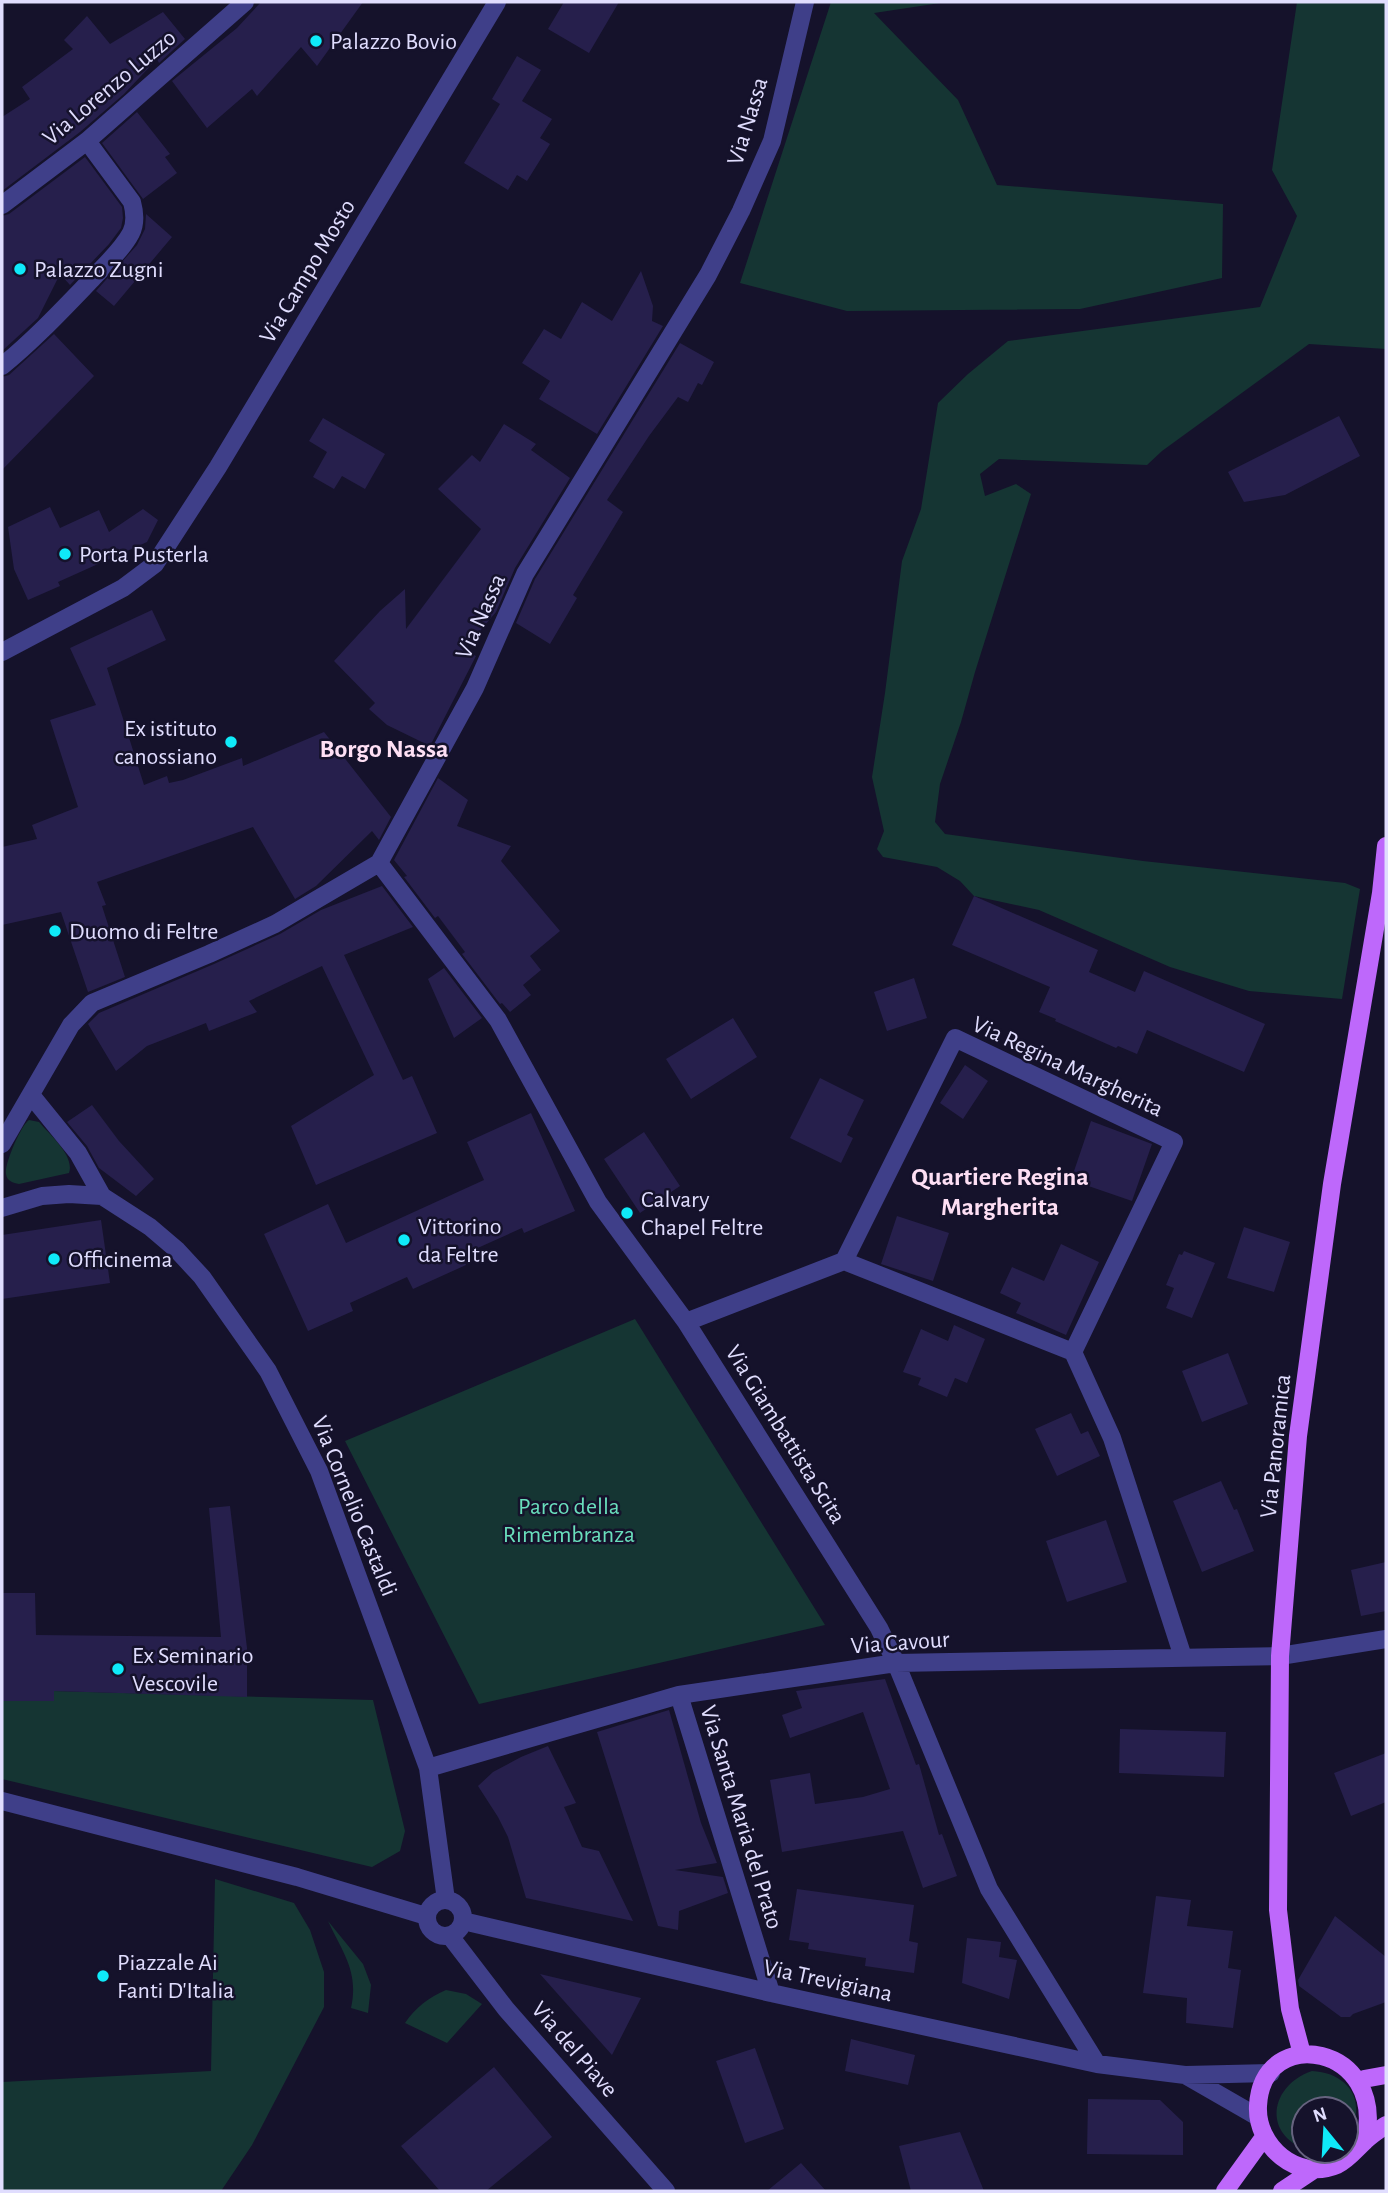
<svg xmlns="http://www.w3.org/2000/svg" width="1388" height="2193" font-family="'Alegreya Sans',sans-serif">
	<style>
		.green { fill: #153533 }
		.building { fill: #261f4c }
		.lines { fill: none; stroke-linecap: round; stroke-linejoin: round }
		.minor { stroke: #3f3f89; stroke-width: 18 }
		.major { stroke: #be68fb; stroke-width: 18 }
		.poi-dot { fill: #0feaf9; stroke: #15122b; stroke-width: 2.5 }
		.labels { text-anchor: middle; stroke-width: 5; stroke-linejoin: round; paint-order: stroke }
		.poi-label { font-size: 24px; fill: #e0ddfe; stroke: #15122b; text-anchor: start }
		.street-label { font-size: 24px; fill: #e0ddfe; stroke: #15122b }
		.park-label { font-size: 24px; fill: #69debc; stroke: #15122b }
		.neighbourhood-label { font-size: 26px; font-weight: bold; fill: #fedff4; stroke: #15122b }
	</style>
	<rect width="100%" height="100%" fill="#15122b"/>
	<path class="green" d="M 831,2 L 947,2 L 874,13 L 958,100 L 997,185 L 1223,204 L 1222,278 L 1080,309 L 847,311 L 740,283 Z
		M 1297,2 L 1386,2 L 1386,349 L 1309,344 L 1162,451 L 1147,465 L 999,459 L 980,474 L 985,496 L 1016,484 L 1031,494 L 975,672 L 961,722 L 940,784 L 935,822 L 945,834 L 1143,861 L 1345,883 L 1360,889 L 1342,999 L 1249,991 L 1170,967 L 1039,910 L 974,896 L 960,881 L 937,867 L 883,857 L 877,849 L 884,831 L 872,777 L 885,693 L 902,561 L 921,509 L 938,403 L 968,374 L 1008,341 L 1260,307 L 1297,216 L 1272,170 Z
		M 29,1120 L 39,1122 C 50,1135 75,1156 69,1173 L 19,1184 C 13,1183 7,1181 6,1174 C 4,1165 21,1125 29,1120 Z
		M 635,1319 L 825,1625 L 479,1704 L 345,1441 Z
		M 54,1691 L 373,1700 L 405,1831 L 400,1851 L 372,1867 L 2,1779 L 2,1701 L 54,1701 Z
		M 215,1879 L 294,1903 L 310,1930 L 324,1972 L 324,2007 L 252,2145 L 221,2191 L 2,2191 L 2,2082 L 211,2071 Z
		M 328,1921 L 363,1964 L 371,1985 L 368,2013 L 351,2008 C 359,1972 343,1953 328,1921 Z
		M 446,1990 L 466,1994 L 482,2004 L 447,2043 L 405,2023 C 416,2007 428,1998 446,1990 Z
		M 1312,2071 C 1351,2073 1369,2105 1346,2138 L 1346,2109 L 1304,2109 L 1304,2149 C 1262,2132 1271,2085 1312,2071 Z"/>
	<path class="building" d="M 261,2 L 363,2 L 317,66 L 301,47 L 257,96 L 252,89 L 207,128 L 172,81 L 237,28 Z
		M 564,2 L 619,2 L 589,53 L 548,29 Z
		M 163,12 L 185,39 L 159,63 L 157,59 L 124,94 L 80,132 L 2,191 L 2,117 L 30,99 L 22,87 L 73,49 L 64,40 L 87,16 L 110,44 Z
		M 517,56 L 541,70 L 522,101 L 552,119 L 540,138 L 550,144 L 527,181 L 517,175 L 508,190 L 464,163 L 500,104 L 492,99 Z
		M 137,112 L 170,154 L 165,157 L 177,173 L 143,199 L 102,143 Z
		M 85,157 L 122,207 L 123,218 L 121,228 L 109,244 L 70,285 L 60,274 L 38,318 L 2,351 L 2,216 L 9,214 Z
		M 146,214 L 172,237 L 114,306 L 96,291 L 137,245 L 145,229 Z
		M 641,271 L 653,306 L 652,321 L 663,326 L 597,434 L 539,399 L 550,381 L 522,363 L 544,329 L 561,339 L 582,302 L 612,321 Z
		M 54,334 L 94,376 L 2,470 L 2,377 L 9,375 Z
		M 680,343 L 714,362 L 702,385 L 698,383 L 688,402 L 678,397 L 649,436 L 607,500 L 623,512 L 573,595 L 577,598 L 550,644 L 516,623 L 535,579 Z
		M 1339,416 L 1360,456 L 1285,495 L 1244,502 L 1228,472 Z
		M 323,418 L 385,454 L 365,489 L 342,476 L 334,489 L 313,477 L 327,452 L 309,441 Z
		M 504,424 L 536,444 L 531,450 L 570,478 L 515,568 L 496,612 L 464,650 L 476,656 L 430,746 L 387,725 L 369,709 L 375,703 L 334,661 L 380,611 L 405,589 L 406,629 L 481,529 L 438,489 L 472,455 L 480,462 Z
		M 50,507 L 60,528 L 99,510 L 109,532 L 143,509 L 158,520 L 147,542 L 58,582 L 60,586 L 28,600 L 14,569 L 8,527 Z
		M 152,610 L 166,640 L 107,668 L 144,785 L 167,776 L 169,783 L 183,780 L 242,758 L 243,766 L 324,732 L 391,817 L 379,840 L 372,831 L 316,886 L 295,899 L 253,827 L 97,882 L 106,905 L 102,906 L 125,977 L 88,992 L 61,912 L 2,925 L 2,847 L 37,839 L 32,825 L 78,807 L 50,720 L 96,705 L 70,648 Z
		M 438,778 L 468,800 L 457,826 L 511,846 L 501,861 L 560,931 L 530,956 L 541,970 L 523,985 L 531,995 L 510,1012 L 502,1003 L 500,1004 L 462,954 L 465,952 L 438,916 L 435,918 L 404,877 L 407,876 L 394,860 Z
		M 382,886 L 413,927 L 344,955 L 403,1080 L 412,1076 L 437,1133 L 316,1185 L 291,1126 L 374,1075 L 322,966 L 249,1001 L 257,1012 L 209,1031 L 206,1023 L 147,1046 L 116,1071 L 88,1024 L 99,1013 L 214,964 L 280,934 L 321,910 Z
		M 974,896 L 1098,950 L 1089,972 L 1135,992 L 1144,971 L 1265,1024 L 1244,1072 L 1147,1030 L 1137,1054 L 1118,1046 L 1116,1048 L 1055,1021 L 1056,1019 L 1039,1012 L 1050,987 L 952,945 Z
		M 444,968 L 482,1018 L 454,1038 L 428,979 Z
		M 914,978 L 927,1018 L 887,1031 L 874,992 Z
		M 733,1018 L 757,1057 L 691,1099 L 666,1059 Z
		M 965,1065 L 988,1081 L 963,1119 L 940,1103 Z
		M 820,1078 L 864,1100 L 847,1135 L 853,1138 L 841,1163 L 790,1138 Z
		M 92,1105 L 119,1141 L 154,1179 L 136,1196 L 99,1168 L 87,1146 L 67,1122 Z
		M 531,1113 L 575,1211 L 524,1233 L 522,1228 L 462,1255 L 466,1265 L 413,1289 L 407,1277 L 350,1303 L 353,1311 L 308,1331 L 264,1234 L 328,1204 L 346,1243 L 484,1180 L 467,1142 Z
		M 1091,1121 L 1152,1144 L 1132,1201 L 1071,1180 Z
		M 644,1132 L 680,1186 L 640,1213 L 604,1159 Z
		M 897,1216 L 949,1233 L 933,1281 L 881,1264 Z
		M 101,1220 L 110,1283 L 2,1299 L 2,1235 Z
		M 1244,1227 L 1290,1242 L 1274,1292 L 1227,1278 Z
		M 1061,1244 L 1099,1262 L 1066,1335 L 1016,1313 L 1021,1303 L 1000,1293 L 1012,1267 L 1044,1281 Z
		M 1184,1251 L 1215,1263 L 1192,1318 L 1166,1308 L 1174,1288 L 1166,1285 L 1179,1254 L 1182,1255 Z
		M 954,1325 L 985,1339 L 967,1383 L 955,1378 L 947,1397 L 918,1385 L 921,1378 L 903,1372 L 921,1329 L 948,1341 Z
		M 1228,1353 L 1248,1404 L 1202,1422 L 1182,1371 Z
		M 1071,1413 L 1081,1434 L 1088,1431 L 1100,1456 L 1057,1476 L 1035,1429 Z
		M 1221,1481 L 1234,1510 L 1237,1509 L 1254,1551 L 1202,1572 L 1173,1501 Z
		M 230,1506 L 247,1648 L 247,1697 L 54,1691 L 54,1701 L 2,1701 L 2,1593 L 35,1593 L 36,1635 L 221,1637 L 209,1508 Z
		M 1106,1520 L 1127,1582 L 1067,1602 L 1046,1541 Z
		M 1386,1562 L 1386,1611 L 1361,1616 L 1351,1570 Z
		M 885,1679 L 916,1765 L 919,1764 L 939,1835 L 942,1834 L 957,1876 L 923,1888 L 903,1831 L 782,1852 L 770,1780 L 810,1773 L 815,1804 L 863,1797 L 890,1789 L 863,1712 L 790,1738 L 782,1715 L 802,1708 L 796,1691 Z
		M 669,1710 L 701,1823 L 717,1863 L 675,1870 L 723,1877 L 728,1893 L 679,1911 L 678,1930 L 658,1926 L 597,1732 Z
		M 1120,1729 L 1226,1732 L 1224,1777 L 1119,1773 Z
		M 548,1746 L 576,1803 L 564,1807 L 582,1847 L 599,1851 L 633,1921 L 526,1898 L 508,1837 L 498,1817 L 478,1786 L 493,1772 L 521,1757 Z
		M 1386,1753 L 1386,1802 L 1351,1816 L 1334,1773 Z
		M 797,1889 L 914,1905 L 909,1941 L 918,1943 L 914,1973 L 865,1966 L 866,1958 L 808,1949 L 809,1943 L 789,1940 Z
		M 1156,1896 L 1191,1900 L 1187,1926 L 1233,1931 L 1228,1968 L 1241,1970 L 1233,2028 L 1186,2023 L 1187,1998 L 1143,1993 Z
		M 1335,1916 L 1386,1957 L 1386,2002 L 1353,2014 L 1350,2017 L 1341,2017 L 1299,1986 L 1298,1980 Z
		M 967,1938 L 1001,1942 L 999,1957 L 1017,1960 L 1009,1999 L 962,1983 Z
		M 540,1974 L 641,1998 L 612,2055 Z
		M 851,2039 L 915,2055 L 908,2085 L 845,2071 Z
		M 755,2048 L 784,2129 L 745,2143 L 716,2061 Z
		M 494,2067 L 552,2137 L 486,2191 L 440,2191 L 401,2146 Z
		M 1088,2099 L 1160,2100 L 1183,2122 L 1183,2155 L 1087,2154 Z
		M 960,2132 L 984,2191 L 911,2191 L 899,2146 Z
		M 801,2163 L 826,2191 L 767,2191 Z"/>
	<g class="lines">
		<path class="minor" d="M 2,205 L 87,141 L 245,2
			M 2,366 C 34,340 63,309 92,279 C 105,265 122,250 131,233 C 136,223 135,213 132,202 L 87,141
			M 2,652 L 123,588 L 155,564 L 218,467 L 497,2
			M 379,863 L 498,1020 L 598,1202 L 686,1322 L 879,1628 L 896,1663 L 989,1889 L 1097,2064
			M 31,1095 L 78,1153 L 102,1196
			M 2,1144 L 71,1025 L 92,1003 L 209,954 L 275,924 L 379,863 L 475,688 L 525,574 L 708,275 L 741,211 L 772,141 L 805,2
			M 2,1208 L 42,1196 L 69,1194 L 102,1196 L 150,1227 L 177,1250 L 202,1277 L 268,1371 L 319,1471 L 428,1768 L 446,1900
			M 844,1261 L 1073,1352
			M 686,1322 L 844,1261 L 955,1038 L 1174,1142 L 1073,1352 L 1112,1438 L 1183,1657
			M 679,1695 L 771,1993
			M 428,1768 L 679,1695 L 896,1663 L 1280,1656 L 1386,1639
			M 2,1801 L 297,1877 L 426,1916
			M427 1918a18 18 0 1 1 36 0a18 18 0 1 1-36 0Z
			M 463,1921 L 771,1993 L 1097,2064 L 1185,2075 L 1271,2073
			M 450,1936 L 506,2009 L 666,2191
			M 1185,2075 L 1258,2117"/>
		<path class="major" d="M 1302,2054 L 1290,2009 L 1278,1910 L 1280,1656 L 1298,1436 L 1332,1184 L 1381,893 L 1386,846
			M 1364,2079 L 1386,2075
			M 1365,2141 C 1388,2045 1262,2022 1258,2106 C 1256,2146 1297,2182 1337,2165 C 1349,2159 1355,2150 1365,2141 C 1371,2135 1379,2130 1386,2125
			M 1225,2191 L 1264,2137
			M 1282,2191 L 1315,2169"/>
	</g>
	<g class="poi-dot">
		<circle cx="316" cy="41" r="7"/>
		<circle cx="20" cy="269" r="7"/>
		<circle cx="65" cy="554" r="7"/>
		<circle cx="231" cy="742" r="7"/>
		<circle cx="55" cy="931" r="7"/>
		<circle cx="627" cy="1213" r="7"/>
		<circle cx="404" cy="1240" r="7"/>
		<circle cx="54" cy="1259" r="7"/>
		<circle cx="118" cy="1669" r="7"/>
		<circle cx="103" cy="1976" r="7"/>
	</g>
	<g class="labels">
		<g class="poi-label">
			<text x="330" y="49">Palazzo Bovio</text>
			<text x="34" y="277">Palazzo Zugni</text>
			<text x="79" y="562">Porta Pusterla</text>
			<text x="217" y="736" text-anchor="end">Ex istituto<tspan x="217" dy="28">canossiano</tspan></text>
			<text x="69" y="939">Duomo di Feltre</text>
			<text x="641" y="1207">Calvary<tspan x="641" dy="28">Chapel Feltre</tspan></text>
			<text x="418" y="1234">Vittorino<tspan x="418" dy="28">da Feltre</tspan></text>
			<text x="68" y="1267">Officinema</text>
			<text x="132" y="1663">Ex Seminario<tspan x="132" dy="28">Vescovile</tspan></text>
			<text x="117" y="1970">Piazzale Ai<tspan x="117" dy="28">Fanti D'Italia</tspan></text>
		</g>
		<g class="street-label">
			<text transform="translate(109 87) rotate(-40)" y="8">Via Lorenzo Luzzo</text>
			<text transform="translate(747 121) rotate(-73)" y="8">Via Nassa</text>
			<text transform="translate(307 271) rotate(-59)" y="8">Via Campo Mosto</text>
			<text transform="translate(480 616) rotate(-66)" y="8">Via Nassa</text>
			<text transform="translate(1068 1066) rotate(25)" y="8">Via Regina Margherita</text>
			<text transform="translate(786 1434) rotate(58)" y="8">Via Giambattista Scita</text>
			<text transform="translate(1275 1446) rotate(-84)" y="8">Via Panoramica</text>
			<text transform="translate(355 1506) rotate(68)" y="8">Via Cornelio Castaldi</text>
			<text transform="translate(900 1642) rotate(-4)" y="8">Via Cavour</text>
			<text transform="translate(742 1817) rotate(73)" y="8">Via Santa Maria del Prato</text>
			<text transform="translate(828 1980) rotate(12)" y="8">Via Trevigiana</text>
			<text transform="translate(575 2049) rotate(49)" y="8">Via del Piave</text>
		</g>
		<g class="park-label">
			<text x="569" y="1514">Parco della<tspan x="569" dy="28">Rimembranza</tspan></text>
		</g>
		<g class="neighbourhood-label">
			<text x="384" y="757">Borgo Nassa</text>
			<text x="1000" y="1185">Quartiere Regina<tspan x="1000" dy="30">Margherita</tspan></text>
		</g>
	</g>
	<rect width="1388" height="2193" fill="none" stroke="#e0ddfe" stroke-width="7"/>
	<g transform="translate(1325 2130) rotate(342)"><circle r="33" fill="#15122b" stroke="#66637f" stroke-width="2"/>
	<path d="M0-5L12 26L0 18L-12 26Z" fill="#0feaf9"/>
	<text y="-10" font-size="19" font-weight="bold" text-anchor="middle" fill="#e0ddfe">N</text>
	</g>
</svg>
